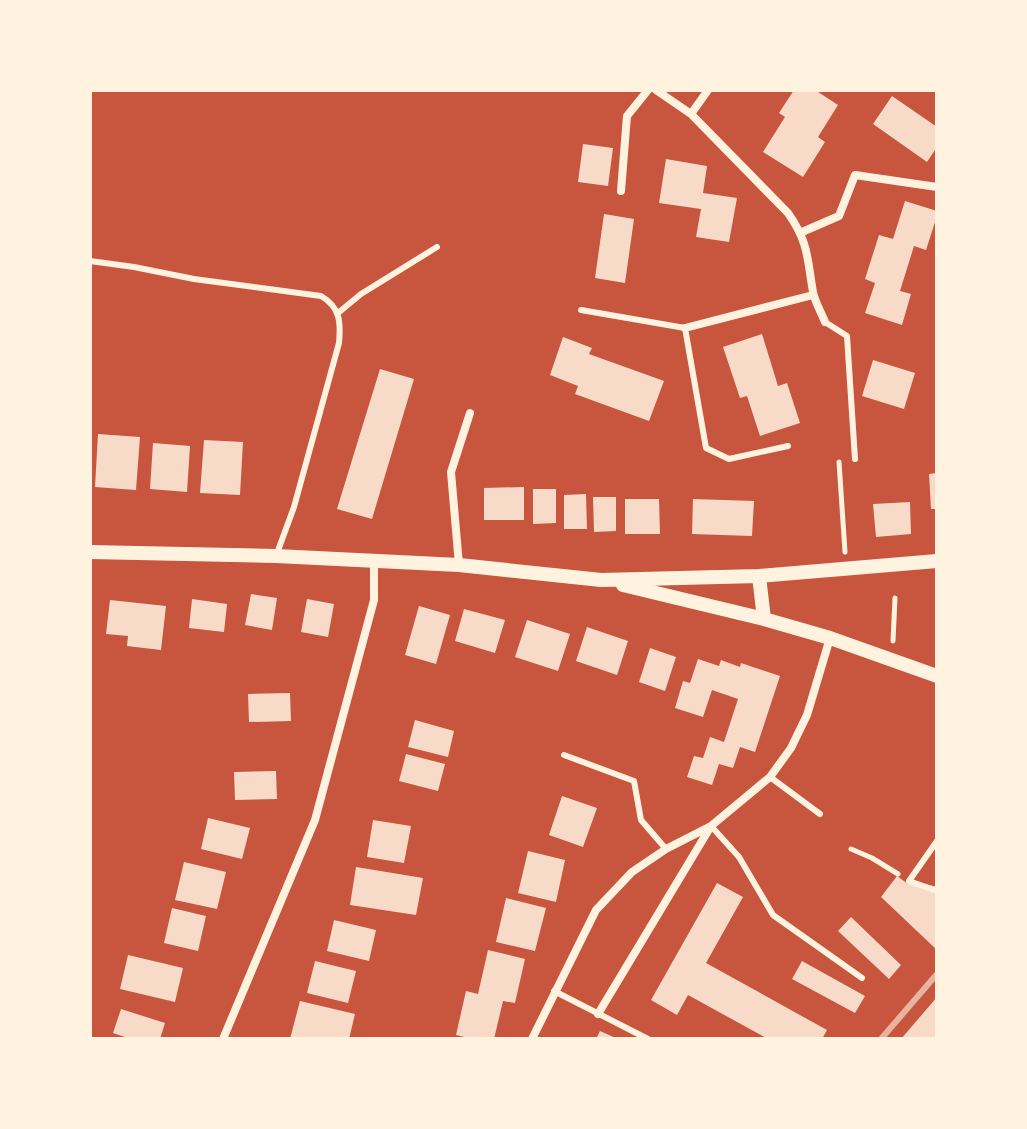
<svg xmlns="http://www.w3.org/2000/svg" width="1027" height="1129" font-family="Figtree,sans-serif">
	<style>
		.building { fill: #f7dbc8 }
		.lines { fill: none; stroke-linecap: round; stroke-linejoin: round }
		.path { stroke: #fff3e0; stroke-width: 5 }
		.service { stroke: #fff3e0; stroke-width: 6 }
		.minor { stroke: #fff3e0; stroke-width: 8 }
		.tertiary { stroke: #fff3e0; stroke-width: 14 }
		.rail { stroke: #e9b49f; stroke-width: 6 }
	</style>
	<rect width="100%" height="100%" fill="#c8553d"/>
	<path class="building" d="M 794,90 L 815,90 L 838,105 L 818,137 L 825,142 L 803,177 L 763,152 L 785,117 L 779,113 Z
		M 892,96 L 937,127 L 937,147 L 927,162 L 873,124 Z
		M 583,144 L 613,148 L 608,186 L 578,182 Z
		M 666,159 L 707,166 L 703,193 L 737,198 L 729,242 L 696,237 L 701,209 L 659,203 Z
		M 905,201 L 937,211 L 937,216 L 926,250 L 914,246 L 900,291 L 911,294 L 902,325 L 865,313 L 875,283 L 865,279 L 879,235 L 893,239 Z
		M 604,214 L 634,219 L 625,283 L 595,278 Z
		M 762,334 L 778,386 L 787,383 L 800,423 L 760,436 L 747,396 L 740,398 L 723,347 Z
		M 563,337 L 592,348 L 589,354 L 664,381 L 649,421 L 575,394 L 578,386 L 550,375 Z
		M 873,360 L 915,373 L 904,409 L 862,396 Z
		M 380,369 L 414,379 L 372,519 L 337,509 Z
		M 98,434 L 140,437 L 136,490 L 95,487 Z
		M 204,440 L 243,442 L 240,495 L 200,493 Z
		M 153,443 L 190,446 L 187,492 L 150,489 Z
		M 937,473 L 937,509 L 931,509 L 929,474 Z
		M 524,487 L 524,520 L 484,520 L 484,488 Z
		M 533,489 L 556,489 L 556,523 L 533,524 Z
		M 586,494 L 587,529 L 564,529 L 564,495 Z
		M 593,497 L 616,497 L 616,531 L 594,532 Z
		M 625,499 L 659,499 L 660,534 L 625,534 Z
		M 693,499 L 754,501 L 752,536 L 692,534 Z
		M 910,502 L 911,534 L 876,537 L 873,504 Z
		M 251,594 L 277,598 L 272,630 L 245,625 Z
		M 192,599 L 227,604 L 224,632 L 189,628 Z
		M 307,599 L 334,604 L 328,637 L 301,632 Z
		M 110,600 L 166,606 L 161,650 L 127,646 L 128,636 L 106,634 Z
		M 419,606 L 450,615 L 436,664 L 405,655 Z
		M 464,609 L 505,620 L 495,653 L 455,641 Z
		M 527,620 L 570,634 L 558,671 L 515,657 Z
		M 587,627 L 628,641 L 617,675 L 576,661 Z
		M 650,648 L 676,657 L 665,691 L 639,682 Z
		M 698,659 L 719,666 L 721,660 L 740,667 L 741,663 L 780,676 L 755,752 L 740,747 L 733,768 L 719,764 L 712,785 L 687,777 L 694,756 L 703,758 L 710,737 L 724,742 L 738,699 L 712,690 L 703,717 L 675,708 L 683,681 L 690,683 Z
		M 290,693 L 291,721 L 249,722 L 248,694 Z
		M 415,720 L 454,731 L 448,757 L 408,747 Z
		M 406,754 L 445,764 L 438,791 L 399,781 Z
		M 276,771 L 277,799 L 235,800 L 234,772 Z
		M 562,796 L 597,808 L 583,847 L 549,835 Z
		M 208,818 L 250,828 L 242,859 L 201,849 Z
		M 373,820 L 411,826 L 404,863 L 367,857 Z
		M 528,851 L 565,860 L 556,902 L 518,893 Z
		M 184,862 L 226,872 L 217,909 L 175,900 Z
		M 356,867 L 423,878 L 416,915 L 350,905 Z
		M 897,876 L 908,884 L 917,882 L 937,887 L 937,950 L 881,897 Z
		M 717,883 L 743,897 L 706,963 L 827,1030 L 822,1039 L 768,1039 L 688,995 L 677,1015 L 651,1000 Z
		M 506,898 L 546,908 L 535,951 L 496,942 Z
		M 172,908 L 206,916 L 198,951 L 164,943 Z
		M 851,917 L 901,965 L 889,979 L 838,931 Z
		M 334,920 L 376,930 L 369,961 L 327,951 Z
		M 488,950 L 525,959 L 515,1003 L 503,1001 L 494,1039 L 473,1039 L 456,1035 L 466,991 L 478,994 Z
		M 128,955 L 183,968 L 175,1002 L 120,989 Z
		M 315,961 L 356,971 L 348,1003 L 307,993 Z
		M 802,961 L 865,996 L 855,1013 L 792,979 Z
		M 937,997 L 937,1039 L 901,1039 Z
		M 300,1001 L 355,1014 L 349,1039 L 290,1039 Z
		M 121,1009 L 165,1023 L 160,1039 L 131,1039 L 113,1033 Z
		M 600,1031 L 618,1039 L 596,1039 Z"/>
	<g class="lines">
		<path class="path" d="M 839,462 L 845,552
			M 893,641 L 895,598
			M 851,849 L 872,858 L 898,874"/>
		<path class="service" d="M 90,261 L 134,267 L 194,279 L 321,296 C 340,307 341,322 339,343 L 294,507 L 276,556
			M 581,310 L 685,328 L 706,448 L 729,459 L 788,446
			M 338,313 L 361,294 L 437,247
			M 825,322 L 847,336 L 855,459
			M 564,755 L 634,781 L 641,820 L 666,849
			M 770,777 L 820,814
			M 711,826 L 739,857 L 773,915 L 862,978
			M 937,841 L 909,881 L 937,891
			M 554,991 L 648,1039"/>
		<path class="minor" d="M 656,90 L 691,114 L 788,213 C 809,243 807,258 813,292 C 815,302 821,312 825,322
			M 691,114 L 708,90
			M 621,191 L 627,116 L 648,90
			M 802,232 L 839,216 L 855,175 L 937,187
			M 685,328 L 813,295
			M 459,565 L 451,472 L 470,413
			M 598,1014 L 711,826
			M 223,1039 L 315,820 L 374,600 L 374,561
			M 532,1039 L 596,910 L 632,872 L 666,849 L 711,826 L 770,777 L 791,748 L 807,715 L 830,638"/>
		<path class="tertiary" d="M 90,552 L 276,556 L 459,565 L 601,580 L 759,576 L 937,561
			M 759,576 L 764,619
			M 623,585 L 764,619 L 830,638 L 937,676"/>
		<path class="rail" d="M 881,1039 L 937,974"/>
	</g>
	<rect width="1027" height="1129" fill="none" stroke="#fff3e0" stroke-width="184"/>
</svg>
